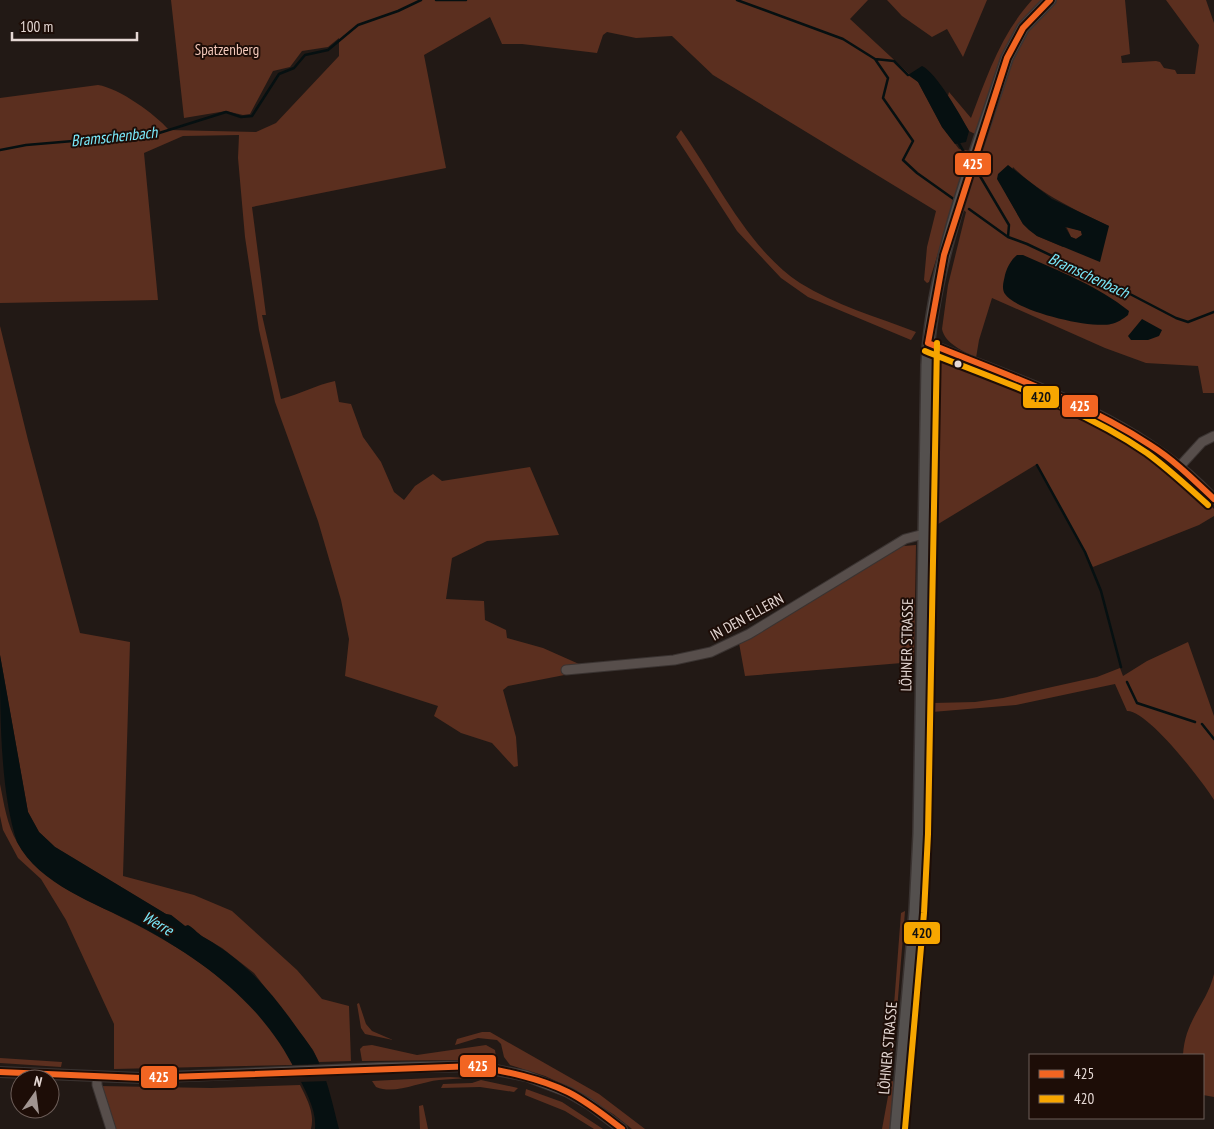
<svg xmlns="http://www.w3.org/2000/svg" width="1214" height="1129" font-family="'PT Sans Narrow',sans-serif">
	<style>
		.green { fill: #5b2f1f; fill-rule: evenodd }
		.water { fill: #061011; fill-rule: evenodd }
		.pier { fill: #221915 }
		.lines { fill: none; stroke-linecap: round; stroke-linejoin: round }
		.stream { stroke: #061011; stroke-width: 2.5 }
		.minor-casing { stroke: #3a3331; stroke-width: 11 }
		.tertiary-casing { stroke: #3a3331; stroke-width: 12 }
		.secondary-casing { stroke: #3a3331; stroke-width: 14 }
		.minor { stroke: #574e4b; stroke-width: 9 }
		.tertiary { stroke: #574e4b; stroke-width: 10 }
		.secondary { stroke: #54504e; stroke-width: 11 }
		.bus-1-casing { stroke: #1d0d07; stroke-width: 10 }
		.bus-2-casing { stroke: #1d0d07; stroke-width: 10 }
		.bus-1 { stroke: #f26522; stroke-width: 6 }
		.bus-2 { stroke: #f7a600; stroke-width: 6 }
		.bus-dot { fill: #e5d8d4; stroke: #1d0d07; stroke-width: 2 }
		.labels { text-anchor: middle; stroke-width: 4; stroke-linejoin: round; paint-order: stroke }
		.park-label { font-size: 15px; fill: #f4c9bb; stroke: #1d0d07 }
		.street-label { font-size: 15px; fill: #e5d8d4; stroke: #1d0d07 }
		.water-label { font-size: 16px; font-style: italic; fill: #7aeafb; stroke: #1d0d07 }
		.line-badge { stroke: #1d0d07; stroke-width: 2 }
		.badge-label { font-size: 14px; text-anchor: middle; font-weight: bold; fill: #fff }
		.pale-badge-label { font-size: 14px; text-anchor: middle; font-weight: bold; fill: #111 }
	</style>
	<rect width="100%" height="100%" fill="#221915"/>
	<path class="green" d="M 171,0 L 868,0 L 850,19 L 918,82 L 942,127 L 959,149 L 970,151 L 975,134 L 969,131 L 948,96 L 949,92 L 971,118 C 987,76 1001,34 1032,0 L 1125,0 L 1130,54 L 1121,56 L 1122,63 L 1156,61 L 1160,62 L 1164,68 L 1175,70 L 1177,74 L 1195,74 L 1199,45 L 1166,0 L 1206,0 L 1214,23 L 1214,393 L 1203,393 L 1198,366 L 1146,363 L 1105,348 L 992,298 L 979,340 L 976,358 C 964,351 945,344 942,329 L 948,285 L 966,212 L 954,203 L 929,282 L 927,283 L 924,280 L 927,247 L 936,211 L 713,75 L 672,36 L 636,38 L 607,32 L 603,35 L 597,53 L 522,44 L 502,44 L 490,17 L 424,55 L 446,168 L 252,207 L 266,315 L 262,315 L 281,399 C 300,394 316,385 335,381 L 339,402 L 351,404 L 363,437 L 381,462 L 394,492 L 404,500 L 415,486 L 433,474 L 442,481 L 530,467 L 559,535 L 487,541 L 452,558 L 446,599 L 484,601 L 485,620 L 506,630 L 507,638 L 543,648 L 579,664 L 682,656 L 706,651 L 738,637 L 899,540 L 904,546 L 916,545 L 914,662 L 745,676 L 739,643 L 715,654 L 585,671 L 508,686 L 503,690 L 516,737 L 518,766 L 514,767 L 492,743 L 461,733 L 434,716 L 438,706 L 345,676 L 349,639 L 341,600 L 318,521 L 275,402 L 259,330 L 245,237 L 238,158 L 239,135 L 183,136 L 144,153 L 158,300 L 0,303 L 0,98 L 98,85 C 119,88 155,114 169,130 L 256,132 L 276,123 L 339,56 L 339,38 L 328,47 L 302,51 L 290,67 L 273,71 L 250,114 L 243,115 L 226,111 L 184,118 ZM 1013,167 C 1040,194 1074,209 1109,226 L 1063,247 L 1037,236 L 1023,224 L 1006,194 Z
		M 887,0 L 987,0 L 963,57 L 947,29 L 932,37 L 902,16 Z
		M 681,130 C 716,179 748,249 800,283 C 835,305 877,317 916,332 L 911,340 L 808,297 L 781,278 L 737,231 L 676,137 Z
		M 1066,226 L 1081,231 L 1082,235 L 1076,239 L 1071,237 Z
		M 0,326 L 28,440 L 80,633 L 130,642 L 123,876 L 194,895 L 232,911 L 297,970 L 322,999 L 349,1006 L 351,1061 L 319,1062 L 313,1050 L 254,973 L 222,948 L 185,926 L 171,915 L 166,914 L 55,847 L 39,832 L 28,812 L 0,655 Z
		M 950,360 L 1116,430 L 1160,458 L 1192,485 L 1214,509 L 1214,516 L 1199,525 L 1093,567 L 1037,464 L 930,529 L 934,370 L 937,364 Z
		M 1188,642 L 1214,716 L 1214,800 C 1203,782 1148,710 1127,711 L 1115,684 L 1016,705 L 932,712 L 933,703 L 975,702 L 1003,698 L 1097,677 L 1120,668 L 1123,676 L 1147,661 Z
		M 0,784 C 4,804 7,825 17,842 C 41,885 96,903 137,925 C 199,958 262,1001 293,1065 L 114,1069 L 114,1024 L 66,920 L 41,879 L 18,858 L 3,830 L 0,816 Z
		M 905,911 L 892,1073 L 889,1071 L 901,913 Z
		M 1214,974 L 1214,1097 L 1203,1095 L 1203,1055 L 1183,1055 C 1185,1019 1207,1004 1214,974 Z
		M 359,1003 L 366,1024 L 372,1031 L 393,1040 L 365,1034 L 361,1028 L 357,1004 Z
		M 482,1032 L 490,1032 L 599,1094 L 645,1129 L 632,1129 L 613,1114 L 571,1088 L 545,1076 L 510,1065 L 504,1057 L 501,1044 L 497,1040 L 478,1038 L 455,1045 L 457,1039 Z
		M 372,1045 L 417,1055 L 486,1045 L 495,1050 L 496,1058 L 491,1063 L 467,1060 L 362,1061 L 360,1049 L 363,1046 Z
		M 0,1058 L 62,1062 L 61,1067 L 0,1063 Z
		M 450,1077 L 467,1078 C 458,1079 448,1079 439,1080 C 419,1082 395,1095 376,1087 L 372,1081 Z
		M 481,1080 L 518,1088 L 514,1092 L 480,1087 L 441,1088 L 443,1084 L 472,1083 Z
		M 891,1080 L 895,1083 L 890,1129 L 882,1129 Z
		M 300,1085 C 307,1099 315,1113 311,1129 L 113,1129 L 98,1086 L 211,1088 Z
		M 526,1089 L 562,1102 L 603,1129 L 594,1129 L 565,1111 L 525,1095 Z
		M 423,1105 L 428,1129 L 420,1129 L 419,1106 Z"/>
	<path class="water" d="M 922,66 C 936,72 961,116 969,131 L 966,142 L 955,144 L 942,127 L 918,82 L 908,75 Z
		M 1008,165 L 1052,199 L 1109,226 L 1100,262 L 1037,236 L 1029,230 L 1023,224 L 997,179 L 998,174 ZM 1065,227 L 1081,231 L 1082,235 L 1076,239 L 1071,237 Z
		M 1017,255 L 1023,255 C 1059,271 1098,286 1129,311 L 1128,315 C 1123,319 1117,323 1111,324 C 1091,329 1016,311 1005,294 C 1001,288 1004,281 1005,275 C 1007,267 1011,260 1017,255 Z
		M 1142,319 L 1162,330 L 1159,336 L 1148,340 L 1131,340 L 1128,336 Z
		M 0,655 L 28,812 L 39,832 L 55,847 L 166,914 L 171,915 L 185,926 L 188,925 C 195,929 199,935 205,938 C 245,961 271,991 297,1028 C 305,1039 314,1050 319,1063 C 329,1084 333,1107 339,1129 L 315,1129 C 317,1110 305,1090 296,1072 C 263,1004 202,959 136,924 C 96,903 39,885 17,842 C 0,791 0,712 0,655 Z"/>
	<path class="pier" d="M 322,1064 L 329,1081 L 298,1082 L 290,1065 Z"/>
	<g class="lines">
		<path class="stream" d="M 436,0 L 466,0
			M 737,0 L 843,39 L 875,59 L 888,78 L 883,98 L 913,141 L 903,160 L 917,173 L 955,200
			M 875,59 L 894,61 L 908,75
			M 958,142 L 968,159
			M 0,150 L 26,145 L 156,134 L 226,112 L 241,117 L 252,116 L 279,74 L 294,68 L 305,55 L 328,50 L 358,25 L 398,11 L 421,0
			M 977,171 L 1009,225 L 1008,237
			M 969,209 L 1008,237 L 1027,244 L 1107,282 L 1176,318 L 1188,322 L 1214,312
			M 1037,465 L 1085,552 L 1101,591 L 1121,667
			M 1127,682 L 1137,703 L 1195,722
			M 1202,724 L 1214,739"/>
		<defs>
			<path id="minor" d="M 928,343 C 1028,385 1138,416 1214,499
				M 1181,465 L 1202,442 L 1214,436
				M 566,670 L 674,660 L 711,652 L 749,634 L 905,539 L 924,534
				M 97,1078 L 97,1085 L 111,1129"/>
			<path id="tertiary" d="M 0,1072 L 141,1078 L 379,1068 L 476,1066 L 526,1076 L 568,1092 L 589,1104 L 622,1129"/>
			<path id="secondary" d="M 896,1129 L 915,912 L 919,834 L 927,365 C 932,262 975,156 1007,58 L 1023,28 L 1050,0"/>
		</defs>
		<use href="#minor" class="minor-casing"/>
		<use href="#tertiary" class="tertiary-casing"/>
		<use href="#secondary" class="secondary-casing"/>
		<use href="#minor" class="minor"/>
		<use href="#tertiary" class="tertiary"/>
		<use href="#secondary" class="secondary"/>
		<defs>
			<path id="bus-1" d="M 928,343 L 944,255 L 1007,58 L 1023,28 L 1050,0
				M 928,343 C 1003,374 1081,400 1150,445 C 1174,460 1194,480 1214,499
				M 0,1072 L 141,1078 L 476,1066 C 508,1072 539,1078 568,1092 C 588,1102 605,1116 622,1129"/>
			<path id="bus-2" d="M 925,351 C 999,381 1080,407 1147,453 C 1169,469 1188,487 1208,505
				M 905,1129 L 924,913 L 928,834 L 937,343"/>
		</defs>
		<use href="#bus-1" class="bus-1-casing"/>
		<use href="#bus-2" class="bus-2-casing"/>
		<use href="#bus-1" class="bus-1"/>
		<use href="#bus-2" class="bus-2"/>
	</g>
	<circle class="bus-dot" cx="958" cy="364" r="4.5"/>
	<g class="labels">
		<g class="park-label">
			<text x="227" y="55">Spatzenberg</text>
		</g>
		<g class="street-label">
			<text transform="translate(747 617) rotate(-29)" y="5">IN DEN ELLERN</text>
			<text transform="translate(907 645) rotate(-89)" y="5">LÖHNER STRASSE</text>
			<text transform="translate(888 1048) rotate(-85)" y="5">LÖHNER STRASSE</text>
		</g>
		<g class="water-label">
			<text transform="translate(114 136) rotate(-6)" y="6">Bramschenbach</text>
			<text transform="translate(1089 275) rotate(25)" y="6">Bramschenbach</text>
			<text transform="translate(158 923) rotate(30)" y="6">Werre</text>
		</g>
	</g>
	<g class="line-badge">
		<rect x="954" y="152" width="38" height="24" rx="5" fill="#f26522"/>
		<rect x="1022" y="385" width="38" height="24" rx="5" fill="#f7a600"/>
		<rect x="1061" y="394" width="38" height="24" rx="5" fill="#f26522"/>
		<rect x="903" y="921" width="38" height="24" rx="5" fill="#f7a600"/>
		<rect x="459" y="1054" width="38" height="24" rx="5" fill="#f26522"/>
		<rect x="140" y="1065" width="38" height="24" rx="5" fill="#f26522"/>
	</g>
	<g class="badge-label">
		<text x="973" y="169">425</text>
		<text x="1080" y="411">425</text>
		<text x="478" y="1071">425</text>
		<text x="159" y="1082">425</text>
	</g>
	<g class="pale-badge-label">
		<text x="1041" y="402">420</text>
		<text x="922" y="938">420</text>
	</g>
	<rect x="1029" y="1054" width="175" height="65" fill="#1d0d07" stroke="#6d5e59"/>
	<rect x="1039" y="1070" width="25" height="8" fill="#f26522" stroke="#6d5e59"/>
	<text x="1074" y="1079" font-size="15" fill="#e5d8d4">425</text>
	<rect x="1039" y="1095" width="25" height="8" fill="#f7a600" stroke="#6d5e59"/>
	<text x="1074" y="1104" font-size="15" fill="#e5d8d4">420</text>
	<g transform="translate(35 1094) rotate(14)"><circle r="24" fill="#1d0d07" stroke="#6d5e59"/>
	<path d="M0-4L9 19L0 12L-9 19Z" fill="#a19591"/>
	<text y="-8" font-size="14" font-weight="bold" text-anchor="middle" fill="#e5d8d4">N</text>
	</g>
	<path d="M12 32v8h125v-8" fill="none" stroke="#e5d8d4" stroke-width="2.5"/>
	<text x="20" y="32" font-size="15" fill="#e5d8d4" stroke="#1d0d07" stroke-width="4" paint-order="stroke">100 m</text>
</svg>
